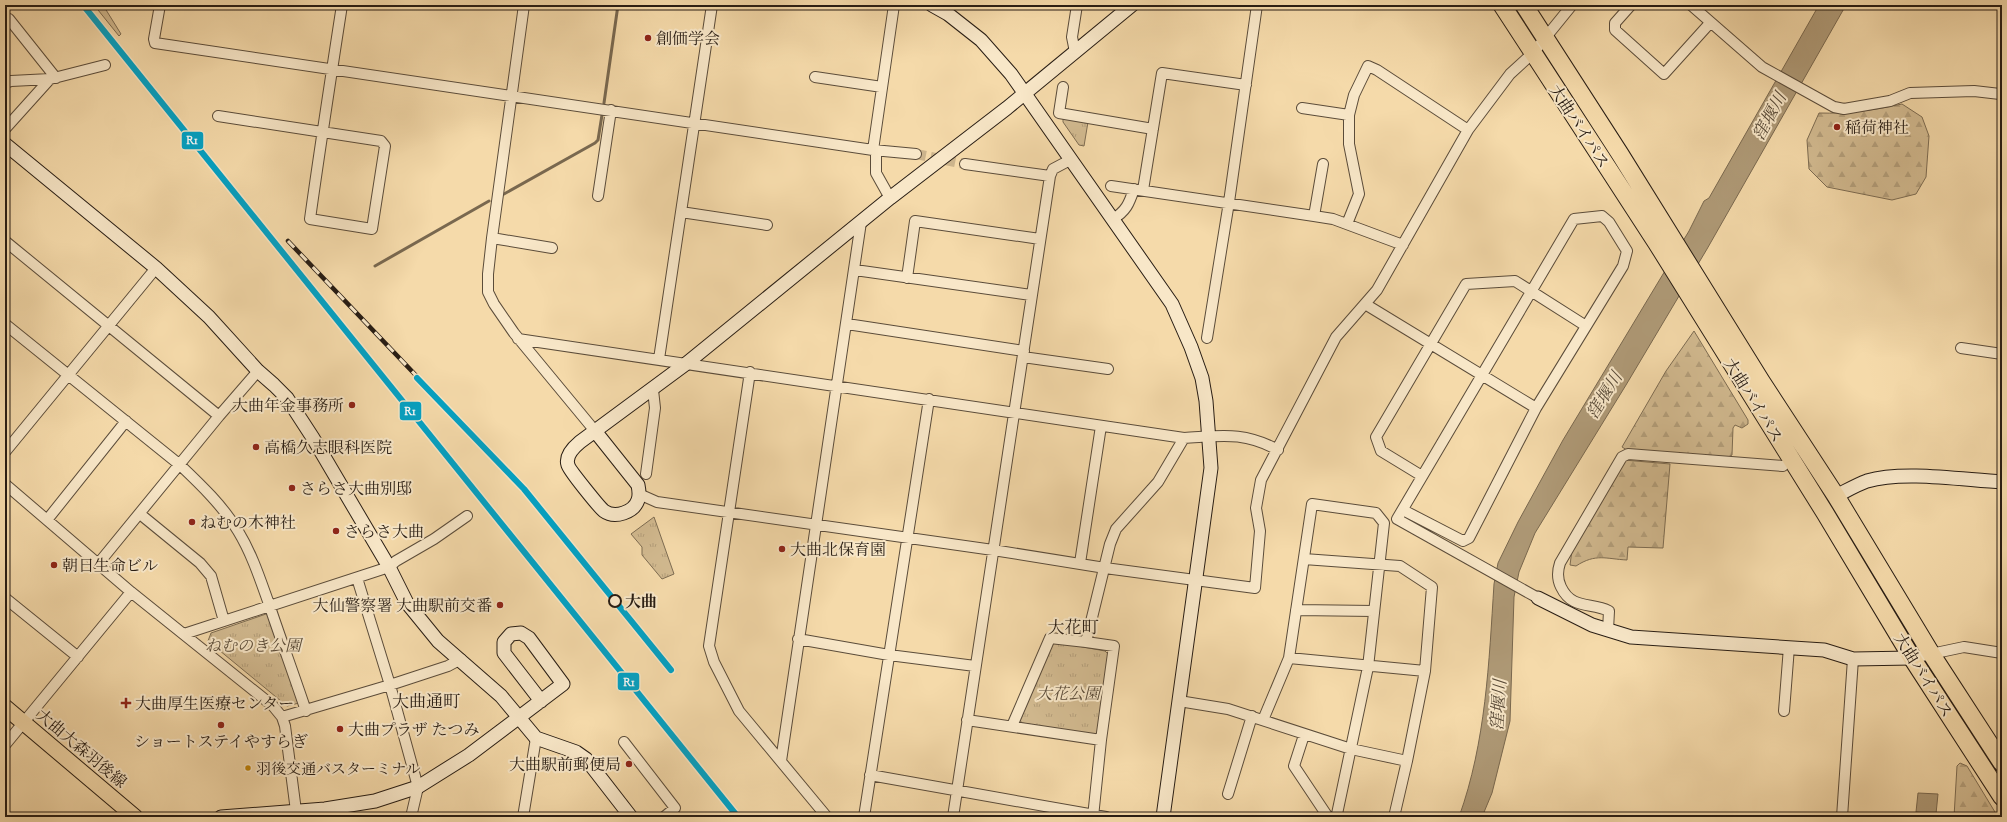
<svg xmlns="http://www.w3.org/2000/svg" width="2007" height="822" font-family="'Sorts Mill Goudy','Noto Serif JP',serif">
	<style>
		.grass { fill: url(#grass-tufts); stroke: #7d6c52 }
		.forest { fill: url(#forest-firs); stroke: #7d6c52 }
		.water { fill: #af9a77; stroke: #79684f }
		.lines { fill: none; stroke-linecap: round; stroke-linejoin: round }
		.stream { stroke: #79684f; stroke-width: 3 }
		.street-tunnel { stroke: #ccb48c; stroke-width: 10; stroke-dasharray: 10 5; stroke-linecap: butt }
		.street-casing { stroke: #5b4c3a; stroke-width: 12 }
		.secondary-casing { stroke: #281d14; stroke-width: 15 }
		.primary-casing { stroke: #281d14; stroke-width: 17 }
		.highway-casing { stroke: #281d14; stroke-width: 19 }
		.street { stroke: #f8e7c8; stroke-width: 10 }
		.secondary { stroke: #f8e7c8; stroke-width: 13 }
		.primary { stroke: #f5daaa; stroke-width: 15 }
		.highway { stroke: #f5daaa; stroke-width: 17 }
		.rail-casing { stroke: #281d14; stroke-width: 4.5 }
		.rail { stroke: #f8e7c8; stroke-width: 3; stroke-dasharray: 9; stroke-linecap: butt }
		.rail-1-casing { stroke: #f8e7c8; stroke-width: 9 }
		.rail-1 { stroke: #02a2c5; stroke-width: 6 }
		.poi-dot { fill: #8f2418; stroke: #f8e7c8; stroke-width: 1.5 }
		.stop-dot { fill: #f8e7c8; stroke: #281d14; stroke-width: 2 }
		.bus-dot { fill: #c38405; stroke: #f8e7c8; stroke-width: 1.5 }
		.labels { text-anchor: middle; stroke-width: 4; stroke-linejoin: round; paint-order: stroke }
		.bus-label { font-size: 15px; fill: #281d14; stroke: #f8e7c8; text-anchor: start }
		.poi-label { font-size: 16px; fill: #281d14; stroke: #f8e7c8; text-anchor: start }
		.street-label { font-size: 16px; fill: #281d14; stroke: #f8e7c8 }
		.stop-label { font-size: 16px; font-weight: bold; fill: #281d14; stroke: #f8e7c8; text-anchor: start }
		.park-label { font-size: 16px; font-style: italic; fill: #5b4c39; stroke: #f8e7c8 }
		.water-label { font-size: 17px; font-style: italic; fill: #574937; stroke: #f8e7c8 }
		.neighbourhood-label { font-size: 17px; fill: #281d14; stroke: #f8e7c8 }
		.line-badge { stroke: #f8e7c8; stroke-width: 1.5 }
		.badge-label { font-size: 11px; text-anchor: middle; font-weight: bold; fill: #fff }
	</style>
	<defs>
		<pattern id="grass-tufts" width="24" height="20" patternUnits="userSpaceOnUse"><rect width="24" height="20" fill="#d2ba90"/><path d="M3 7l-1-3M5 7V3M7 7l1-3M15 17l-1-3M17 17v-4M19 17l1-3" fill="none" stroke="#b49f7b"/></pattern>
		<pattern id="forest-firs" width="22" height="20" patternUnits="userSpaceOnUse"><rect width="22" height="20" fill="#d2ba90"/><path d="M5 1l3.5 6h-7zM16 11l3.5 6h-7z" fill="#b49f7b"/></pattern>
	</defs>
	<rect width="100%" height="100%" fill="#f5daaa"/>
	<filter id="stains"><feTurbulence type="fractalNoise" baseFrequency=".005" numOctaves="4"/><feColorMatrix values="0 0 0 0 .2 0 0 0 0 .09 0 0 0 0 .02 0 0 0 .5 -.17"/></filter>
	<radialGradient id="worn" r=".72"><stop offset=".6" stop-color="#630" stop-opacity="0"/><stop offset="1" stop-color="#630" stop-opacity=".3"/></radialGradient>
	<path class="grass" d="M 94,5 L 103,5 L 121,34 L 119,36 Z
		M 1063,118 L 1088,122 L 1084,146 L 1079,145 L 1063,122 Z
		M 654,517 L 674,574 L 662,579 L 642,555 L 642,547 L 631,534 Z
		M 269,613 L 299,703 L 287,706 L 208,641 L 211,633 Z
		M 1056,642 L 1105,651 L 1109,655 L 1098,732 L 1095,735 L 1022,723 L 1019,719 L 1050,646 Z"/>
	<path class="forest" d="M 1902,104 L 1922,117 L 1929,136 L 1926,177 L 1916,194 L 1892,200 L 1827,187 L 1809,169 L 1807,140 L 1819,113 C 1847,114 1875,110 1902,104 Z
		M 1694,331 L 1748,420 L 1748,424 L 1742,428 L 1735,425 L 1733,428 L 1732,455 L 1727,458 L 1627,450 L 1622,447 L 1666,371 Z
		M 1624,460 L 1670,464 L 1663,548 L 1628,547 L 1627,560 C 1606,559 1596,553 1576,566 L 1570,565 L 1572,550 Z
		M 1960,763 L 1967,766 L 1998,817 L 1954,817 L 1957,766 Z"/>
	<path class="water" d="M 1819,5 L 1846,5 L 1707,249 L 1626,385 L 1535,533 L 1519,572 L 1514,597 L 1510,721 L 1492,793 L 1482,817 L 1459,817 C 1486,742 1489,662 1494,584 L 1498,563 L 1518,522 L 1563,440 L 1689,231 L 1704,201 L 1709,198 Z
		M 1918,793 L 1938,794 L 1936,814 L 1916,812 Z"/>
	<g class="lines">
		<path class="stream" d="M 604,103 L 618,5
			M 504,194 L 595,143 L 598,140 L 602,115
			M 375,266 L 489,201"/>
		<path class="street-tunnel" d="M 916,154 L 965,164"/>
		<defs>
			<path id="street" d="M 160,5 L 154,39 L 155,43 L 873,150 L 916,154
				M 524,5 L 492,238 L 488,274 L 488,292 L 494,304 L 514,333 L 595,431
				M 1631,5 L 1615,23 L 1615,30 L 1664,74 L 1710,23
				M 1691,5 L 1762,67 L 1834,107 L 1844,109 L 1890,101 L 1910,93 L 1974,91 L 2000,94 L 2002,97
				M 9,19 L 56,78
				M 1075,52 L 1072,37 L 1077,5
				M 815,77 L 882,87
				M 5,83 L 11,81 L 50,79 L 105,65
				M 1063,87 L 1059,113 L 1153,129
				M 1302,108 L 1349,115
				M 218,116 L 381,141 L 385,146 L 372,229 L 310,219 C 320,147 331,76 342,5
				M 5,129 L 50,79
				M 873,150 L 894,5
				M 876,150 L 876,173 L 890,198
				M 965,164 L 1050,176 L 1053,169 L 1070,160
				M 1111,186 L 1314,216 L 1333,219 L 1403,245
				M 1143,190 L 1162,73 L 1246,85
				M 598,196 L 611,110
				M 681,212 L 767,225
				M 1314,216 L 1323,164
				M 1113,219 C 1126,211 1129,204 1134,189
				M 1347,224 L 1359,194 L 1349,144 L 1349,115 L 1354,95 L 1368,66 L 1377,70 L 1468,130
				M 492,238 L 552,248
				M 5,241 L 219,416
				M 855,270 L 1031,295
				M 907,278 L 915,221 L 1040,239
				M 1365,304 L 1536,408
				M 5,324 L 180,465 C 201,485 223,506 238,531 C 252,554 260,579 269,604 C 281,640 294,675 306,711
				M 847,324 L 1024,351
				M 1207,338 L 1229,202 L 1257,5
				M 518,339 L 1184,438 C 1221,436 1243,431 1278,450
				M 1961,348 L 2002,354
				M 1023,357 L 1108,369
				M 659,359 L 712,5
				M 750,372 L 709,646 L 714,662 L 739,711 L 827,817
				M 5,452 L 156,268
				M 646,474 L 655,408 L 653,390
				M 1422,476 L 1381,451 L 1376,437 L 1466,284 L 1515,281 L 1586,326
				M 5,484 L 131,592 L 273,706 L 282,717 L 285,726 L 296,811
				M 639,494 L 657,502 L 993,550 L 1105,568 L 1255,588 L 1260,531 L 1256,508 L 1261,480 L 1336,337 L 1377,290 L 1468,130 L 1510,74 L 1533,53 L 1572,5
				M 1403,510 L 1463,541 L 1469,538 L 1536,408 L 1623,266 L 1627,251 L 1609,222 L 1602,216 L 1574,219 L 1397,519 L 1538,598
				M 140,514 L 200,563 L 211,576 L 224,621
				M 47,520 L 126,421
				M 1304,559 L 1400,566 L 1432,587 L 1425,671 L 1407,761 L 1394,817
				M 1080,563 L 1101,426
				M 98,564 L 219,416 L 258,371
				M 357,578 L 390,685 L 418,787 L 411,817
				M 5,598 L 78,657
				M 1296,610 L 1374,611
				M 1608,630 L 1609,611 C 1591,602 1572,610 1561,587 C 1557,579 1557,572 1560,563 L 1622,457 L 1628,454 L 1783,466
				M 184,634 L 389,567 L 396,561 L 434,539 L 467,516
				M 798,639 L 889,655 L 975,666
				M 1086,642 L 1114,646 L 1101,740 L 1093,817
				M 1289,658 L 1425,671
				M 1912,658 L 1964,647 L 2002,653
				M 1179,701 L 1228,709 L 1351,749 L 1407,761
				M 1784,711 L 1789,647
				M 282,717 L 390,685 L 448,666 L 461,659
				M 967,720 L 1101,740
				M 1263,720 L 1289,658 L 1312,504 L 1376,513 L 1384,523 L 1368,667 L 1337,814 L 1335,817
				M 1012,726 L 1050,638 L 1086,642 L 1110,544 L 1116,529 L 1158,482 L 1184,438
				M 1304,735 L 1294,766 L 1328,817
				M 624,742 L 675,808 L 664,817
				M 5,745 L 131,592
				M 781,761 L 861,222
				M 870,775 L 1106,817
				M 1228,794 L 1252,716
				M 523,817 L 536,738
				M 864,817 L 929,399
				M 953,817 L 1050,176
				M 1842,817 L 1853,659"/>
			<path id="secondary" d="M 932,5 L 948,14 L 981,40 L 1011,74 L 1172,304 L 1191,347 L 1202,378 L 1206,401 L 1211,468 L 1163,817
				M 5,144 L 156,268 L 209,317 L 258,371 L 274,385 L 287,398 L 313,438 L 389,567 L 407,603 L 438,641 L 501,696 L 536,738 L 576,752 L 586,759 L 631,817
				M 595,431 L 638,485 C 639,490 640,495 638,500 C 634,512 615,519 604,511 C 600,508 569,470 568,465 C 565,456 574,447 580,442 L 687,363 L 890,198 L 1007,108 L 1132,5
				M 1836,496 C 1846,491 1856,485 1867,481 C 1903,470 1964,480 2002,482
				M 1538,598 L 1592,625 L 1631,637 L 1824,650 L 1853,659 L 1912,658
				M 221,817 L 325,809 L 375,801 L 418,787 L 469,755 L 563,684 L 529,638 L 521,633 L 511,634 L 504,642 L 504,653 L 541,701"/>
			<path id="primary" d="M 5,707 L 135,817"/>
			<path id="highway" d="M 1502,5 L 1656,242 L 1825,513 L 1912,658 L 2002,797
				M 1524,5 L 1620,154 L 1761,381 L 1836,496 L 1932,655 L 2002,763"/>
		</defs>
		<use href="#street" class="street-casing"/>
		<use href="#secondary" class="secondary-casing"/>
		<use href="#primary" class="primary-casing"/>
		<use href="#highway" class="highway-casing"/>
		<use href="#street" class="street"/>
		<use href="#secondary" class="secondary"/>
		<use href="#primary" class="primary"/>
		<use href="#highway" class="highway"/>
		<defs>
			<path id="rail" d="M 288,241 L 524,489 L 671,670"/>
		</defs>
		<use href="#rail" class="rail-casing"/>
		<use href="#rail" class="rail"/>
		<defs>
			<path id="rail-1" d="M 83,5 L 738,817
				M 417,378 L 524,489 L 671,670"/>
		</defs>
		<use href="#rail-1" class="rail-1-casing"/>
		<use href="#rail-1" class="rail-1"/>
	</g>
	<g class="poi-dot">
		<circle cx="648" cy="38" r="4"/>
		<circle cx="1837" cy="127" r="4"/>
		<circle cx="352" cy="405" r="4"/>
		<circle cx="256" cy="447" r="4"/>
		<circle cx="292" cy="488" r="4"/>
		<circle cx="192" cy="522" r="4"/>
		<circle cx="336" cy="531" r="4"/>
		<circle cx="782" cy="549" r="4"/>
		<circle cx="54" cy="565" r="4"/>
		<circle cx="500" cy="605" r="4"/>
		<path d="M124 697h4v4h4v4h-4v4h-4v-4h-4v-4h4z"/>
		<circle cx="221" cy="725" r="4"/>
		<circle cx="340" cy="729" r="4"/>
		<circle cx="629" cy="764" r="4"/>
	</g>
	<circle class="stop-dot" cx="615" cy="601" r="6"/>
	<circle class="bus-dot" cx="248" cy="768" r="3.5"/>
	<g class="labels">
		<g class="bus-label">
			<text x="256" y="774">羽後交通バスターミナル</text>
		</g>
		<g class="poi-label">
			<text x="656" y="44">創価学会</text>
			<text x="1845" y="133">稲荷神社</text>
			<text x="344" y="411" text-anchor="end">大曲年金事務所</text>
			<text x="264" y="453">高橋久志眼科医院</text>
			<text x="300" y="494">さらさ大曲別邸</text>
			<text x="200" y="528">ねむの木神社</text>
			<text x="344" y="537">さらさ大曲</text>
			<text x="790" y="555">大曲北保育園</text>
			<text x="62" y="571">朝日生命ビル</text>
			<text x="492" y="611" text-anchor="end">大仙警察署 大曲駅前交番</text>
			<text x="135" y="709">大曲厚生医療センター</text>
			<text x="348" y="735">大曲プラザ たつみ</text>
			<text x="221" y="747" text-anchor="middle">ショートステイやすらぎ</text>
			<text x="621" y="770" text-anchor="end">大曲駅前郵便局</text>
		</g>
		<g class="street-label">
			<text transform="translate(1580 126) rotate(57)" y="6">大曲バイパス</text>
			<text transform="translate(1754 400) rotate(58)" y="6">大曲バイパス</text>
			<text transform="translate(1924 675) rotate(58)" y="6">大曲バイパス</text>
			<text transform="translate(82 748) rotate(40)" y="6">大曲大森羽後線</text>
		</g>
		<g class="stop-label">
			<text x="625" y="607">大曲</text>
		</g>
		<g class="park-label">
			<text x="253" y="651">ねむのき公園</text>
			<text x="1068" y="699">大花公園</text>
		</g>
		<g class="water-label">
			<text transform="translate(1769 116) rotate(-61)" y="6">窪堰川</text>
			<text transform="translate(1604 395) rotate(-58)" y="6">窪堰川</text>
			<text transform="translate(1498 705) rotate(-86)" y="6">窪堰川</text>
		</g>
		<g class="neighbourhood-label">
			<text x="1073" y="633">大花町</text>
			<text x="426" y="707">大曲通町</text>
		</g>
	</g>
	<g class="line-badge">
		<rect x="181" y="131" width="23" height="19" rx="4" fill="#02a2c5"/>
		<rect x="399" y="401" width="23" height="20" rx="4" fill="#02a2c5"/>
		<rect x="617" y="672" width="23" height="19" rx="4" fill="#02a2c5"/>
	</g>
	<g class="badge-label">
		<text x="192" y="144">R1</text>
		<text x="410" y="415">R1</text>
		<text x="629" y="686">R1</text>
	</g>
	<rect width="2007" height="822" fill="none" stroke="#f5daaa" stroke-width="20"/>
	<rect x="6" y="6" width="1995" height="810" fill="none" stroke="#281d14" stroke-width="2"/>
	<rect x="10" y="10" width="1987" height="802" fill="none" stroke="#281d14"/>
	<rect width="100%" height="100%" filter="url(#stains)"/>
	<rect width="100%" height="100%" fill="url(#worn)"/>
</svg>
